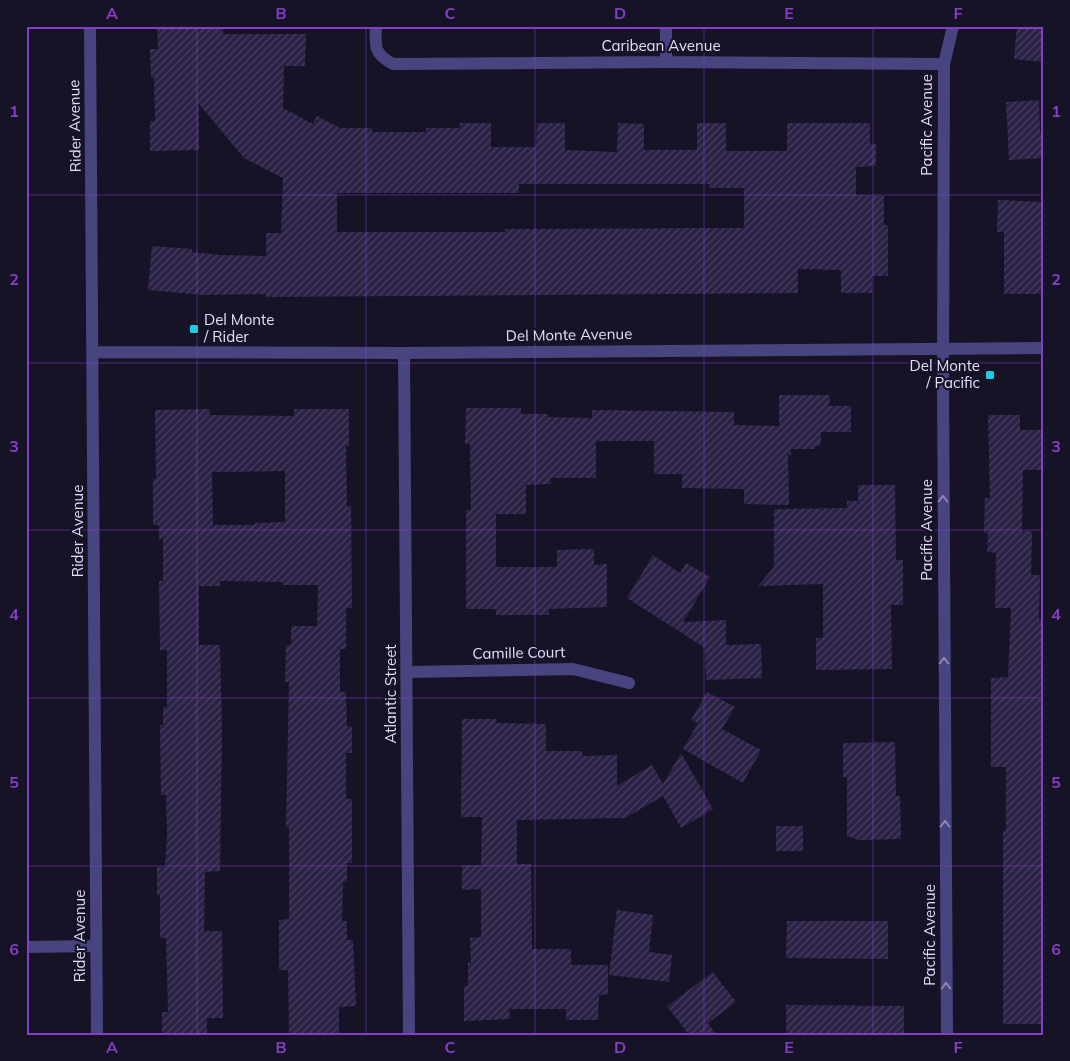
<svg xmlns="http://www.w3.org/2000/svg" width="1070" height="1061" font-family="Mulish,sans-serif">
	<style>
		.building { fill: url(#building-hatch); fill-rule: evenodd }
		.lines { fill: none; stroke-linecap: round; stroke-linejoin: round }
		.minor { stroke: #48447f; stroke-width: 12 }
		.tertiary { stroke: #48447f; stroke-width: 12 }
		.oneway { stroke: #8d89b7 }
		.grid { fill: none; stroke: #853ec5; stroke-width: 1; stroke-opacity: 0.55 }
		.poi-dot { fill: #21cae3; stroke: #171326; stroke-width: 2 }
		.labels { text-anchor: middle; stroke-width: 4.5; stroke-linejoin: round; paint-order: stroke }
		.street-label { font-size: 15px; fill: #e1ddfb; stroke: #171326 }
		.poi-label { font-size: 15px; fill: #e1ddfb; stroke: #171326; text-anchor: start }
		.neatline { fill: none; stroke: #853ec5; stroke-width: 2 }
		.grid-label { font-size: 16px; text-anchor: middle; font-weight: bold; fill: #853ec5 }
	</style>
	<defs>
		<pattern id="building-hatch" width="6" height="6" patternUnits="userSpaceOnUse" patternTransform="scale(1.25)"><rect width="6" height="6" fill="#2a2145"/><path d="M-1 1l2-2M0 6l6-6M5 7l2-2" fill="none" stroke="#494161"/></pattern>
	</defs>
	<rect width="100%" height="100%" fill="#171326"/>
	<path class="building" d="M 157,26 L 223,26 L 223,34 L 306,34 L 305,66 L 284,66 L 283,108 L 313,124 L 317,116 L 340,128 L 372,128 L 372,132 L 426,132 L 426,128 L 460,128 L 460,123 L 491,123 L 491,147 L 536,147 L 537,123 L 565,123 L 565,150 L 617,152 L 618,123 L 644,124 L 644,150 L 697,150 L 697,123 L 726,123 L 726,151 L 787,151 L 787,123 L 870,123 L 870,144 L 876,144 L 876,166 L 856,167 L 856,195 L 884,196 L 884,225 L 888,225 L 888,276 L 872,276 L 872,293 L 841,293 L 841,270 L 798,269 L 798,293 L 266,297 L 266,294 L 202,295 L 148,290 L 152,246 L 192,249 L 192,252 L 220,255 L 266,256 L 266,233 L 281,233 L 283,178 L 244,158 L 199,104 L 199,150 L 150,151 L 150,121 L 155,121 L 154,77 L 151,77 L 150,49 L 158,49 ZM 519,184 L 709,184 L 709,188 L 744,188 L 744,228 L 505,229 L 505,232 L 337,232 L 337,193 L 519,193 Z
		M 1017,26 L 1044,28 L 1044,62 L 1014,59 Z
		M 1039,100 L 1040,133 L 1044,133 L 1044,158 L 1009,160 L 1006,102 Z
		M 998,200 L 1044,202 L 1044,294 L 1004,294 L 1004,232 L 997,232 Z
		M 779,395 L 830,395 L 829,406 L 851,406 L 851,432 L 821,432 L 821,445 L 815,446 L 815,449 L 791,449 L 791,455 L 788,455 L 789,505 L 744,504 L 744,489 L 682,488 L 682,474 L 654,474 L 654,441 L 596,441 L 596,478 L 550,478 L 551,484 L 526,485 L 526,514 L 496,514 L 496,567 L 557,567 L 557,550 L 594,549 L 594,565 L 607,564 L 607,607 L 549,609 L 549,615 L 496,615 L 496,609 L 466,609 L 466,510 L 471,510 L 470,444 L 465,444 L 466,408 L 521,408 L 521,414 L 548,414 L 548,417 L 592,418 L 592,410 L 734,412 L 734,425 L 779,426 Z
		M 210,409 L 209,415 L 294,416 L 294,409 L 349,409 L 349,446 L 346,446 L 347,507 L 351,506 L 352,608 L 346,608 L 346,649 L 340,649 L 340,692 L 346,692 L 347,726 L 352,727 L 352,753 L 346,753 L 346,799 L 352,799 L 352,863 L 347,863 L 347,882 L 343,882 L 342,921 L 347,921 L 347,940 L 353,940 L 356,1006 L 339,1007 L 339,1035 L 289,1035 L 288,970 L 279,970 L 279,920 L 289,919 L 289,827 L 286,827 L 289,682 L 285,682 L 286,645 L 291,645 L 291,626 L 317,626 L 318,585 L 283,585 L 282,582 L 220,581 L 220,586 L 199,586 L 199,645 L 220,645 L 222,730 L 220,871 L 205,872 L 204,931 L 222,931 L 223,1018 L 207,1018 L 207,1035 L 162,1035 L 162,1012 L 168,1012 L 166,938 L 160,938 L 160,895 L 157,895 L 157,867 L 165,867 L 167,836 L 166,795 L 161,795 L 160,725 L 163,725 L 163,707 L 167,707 L 167,650 L 160,650 L 159,581 L 163,581 L 163,539 L 159,539 L 159,525 L 153,525 L 153,479 L 156,479 L 155,410 ZM 285,471 L 285,522 L 255,523 L 255,525 L 213,525 L 212,472 Z
		M 988,415 L 1020,415 L 1020,430 L 1042,430 L 1042,470 L 1023,470 L 1022,531 L 1032,531 L 1031,575 L 1040,575 L 1039,619 L 1044,619 L 1044,1024 L 1003,1024 L 1003,831 L 1006,831 L 1006,767 L 991,767 L 991,678 L 1008,677 L 1011,608 L 995,608 L 996,553 L 987,552 L 988,533 L 984,533 L 985,498 L 990,498 Z
		M 858,485 L 895,485 L 896,560 L 903,560 L 903,605 L 891,605 L 892,669 L 816,670 L 816,638 L 823,638 L 823,584 L 758,586 L 774,567 L 774,509 L 847,508 L 847,501 L 858,501 Z
		M 653,555 L 680,573 L 686,563 L 710,577 L 683,622 L 726,620 L 726,645 L 761,644 L 762,678 L 706,680 L 705,648 L 627,598 Z
		M 707,692 L 735,707 L 722,729 L 761,750 L 743,783 L 683,749 L 698,723 L 691,720 Z
		M 462,719 L 496,719 L 496,723 L 546,724 L 546,751 L 582,751 L 582,756 L 617,755 L 617,786 L 652,765 L 663,784 L 681,753 L 713,809 L 681,828 L 663,796 L 625,818 L 517,820 L 517,864 L 531,864 L 532,949 L 571,949 L 571,965 L 608,965 L 608,994 L 599,995 L 598,1020 L 566,1020 L 566,1009 L 509,1009 L 510,1019 L 464,1021 L 464,986 L 468,986 L 468,962 L 471,963 L 470,938 L 481,937 L 481,889 L 462,890 L 462,865 L 481,865 L 482,817 L 461,817 Z
		M 895,742 L 896,796 L 900,796 L 901,839 L 859,840 L 847,836 L 847,777 L 843,777 L 843,743 Z
		M 776,826 L 803,826 L 803,851 L 776,851 Z
		M 617,910 L 653,915 L 649,952 L 672,955 L 669,982 L 609,975 Z
		M 787,921 L 888,921 L 888,959 L 786,958 Z
		M 713,972 L 736,1002 L 708,1023 L 716,1035 L 689,1035 L 667,1006 Z
		M 786,1005 L 904,1006 L 904,1033 L 786,1033 Z"/>
	<g class="lines">
		<path class="minor" d="M 376,26 C 375,47 374,54 393,64 L 666,62 L 944,64
			M 666,26 L 666,62
			M 404,353 L 409,1035
			M 407,672 L 573,669 L 629,683
			M 26,947 L 96,946
			M 947,1035 L 943,385 L 944,64 L 953,26"/>
		<path class="tertiary" d="M 90,26 L 97,1035
			M 94,352 L 404,353 L 1044,348"/>
	</g>
	<defs><path id="oneway-chevron" d="M-2-3.5L2.5 0L-2 3.5" fill="none" stroke-width="1.6" stroke-linecap="round" stroke-linejoin="round" transform="scale(1.25)"/></defs>
	<g class="oneway">
		<use href="#oneway-chevron" transform="translate(943 499) rotate(-90)"/>
		<use href="#oneway-chevron" transform="translate(944 661) rotate(-90)"/>
		<use href="#oneway-chevron" transform="translate(945 824) rotate(-90)"/>
		<use href="#oneway-chevron" transform="translate(946 986) rotate(-90)"/>
	</g>
	<path class="grid" d="M 197,26 L 197,1035M 366,26 L 366,1035M 535,26 L 535,1035M 704,26 L 704,1035M 873,26 L 873,1035M 26,195 L 1044,195M 26,363 L 1044,363M 26,530 L 1044,530M 26,698 L 1044,698M 26,866 L 1044,866"/>
	<g class="poi-dot">
		<rect x="189" y="324" width="10" height="10" rx="2.5"/>
		<rect x="985" y="370" width="10" height="10" rx="2.5"/>
	</g>
	<g class="labels">
		<g class="street-label">
			<text x="661" y="51">Caribean Avenue</text>
			<text transform="translate(927 125) rotate(-90)" y="5">Pacific Avenue</text>
			<text transform="translate(75 126) rotate(-91)" y="5">Rider Avenue</text>
			<text transform="translate(569 335) rotate(-1)" y="5">Del Monte Avenue</text>
			<text transform="translate(927 530) rotate(-90)" y="5">Pacific Avenue</text>
			<text transform="translate(78 531) rotate(-90)" y="5">Rider Avenue</text>
			<text transform="translate(519 653) rotate(-1)" y="5">Camille Court</text>
			<text transform="translate(391 694) rotate(-90)" y="5">Atlantic Street</text>
			<text transform="translate(930 935) rotate(-90)" y="5">Pacific Avenue</text>
			<text transform="translate(80 936) rotate(-90)" y="5">Rider Avenue</text>
		</g>
		<g class="poi-label">
			<text x="204" y="325">Del Monte<tspan x="204" dy="17">/ Rider</tspan></text>
			<text x="980" y="371" text-anchor="end">Del Monte<tspan x="980" dy="17">/ Pacific</tspan></text>
		</g>
	</g>
	<rect width="1070" height="1061" fill="none" stroke="#171326" stroke-width="55"/>
	<rect x="28" y="28" width="1014" height="1006" class="neatline"/>
	<g class="grid-label">
		<text x="112" y="19">A</text>
		<text x="281" y="19">B</text>
		<text x="450" y="19">C</text>
		<text x="620" y="19">D</text>
		<text x="789" y="19">E</text>
		<text x="958" y="19">F</text>
		<text x="14" y="117">1</text>
		<text x="1056" y="117">1</text>
		<text x="14" y="285">2</text>
		<text x="1056" y="285">2</text>
		<text x="14" y="452">3</text>
		<text x="1056" y="452">3</text>
		<text x="14" y="620">4</text>
		<text x="1056" y="620">4</text>
		<text x="14" y="788">5</text>
		<text x="1056" y="788">5</text>
		<text x="14" y="955">6</text>
		<text x="1056" y="955">6</text>
		<text x="112" y="1053">A</text>
		<text x="281" y="1053">B</text>
		<text x="450" y="1053">C</text>
		<text x="620" y="1053">D</text>
		<text x="789" y="1053">E</text>
		<text x="958" y="1053">F</text>
	</g>
</svg>
